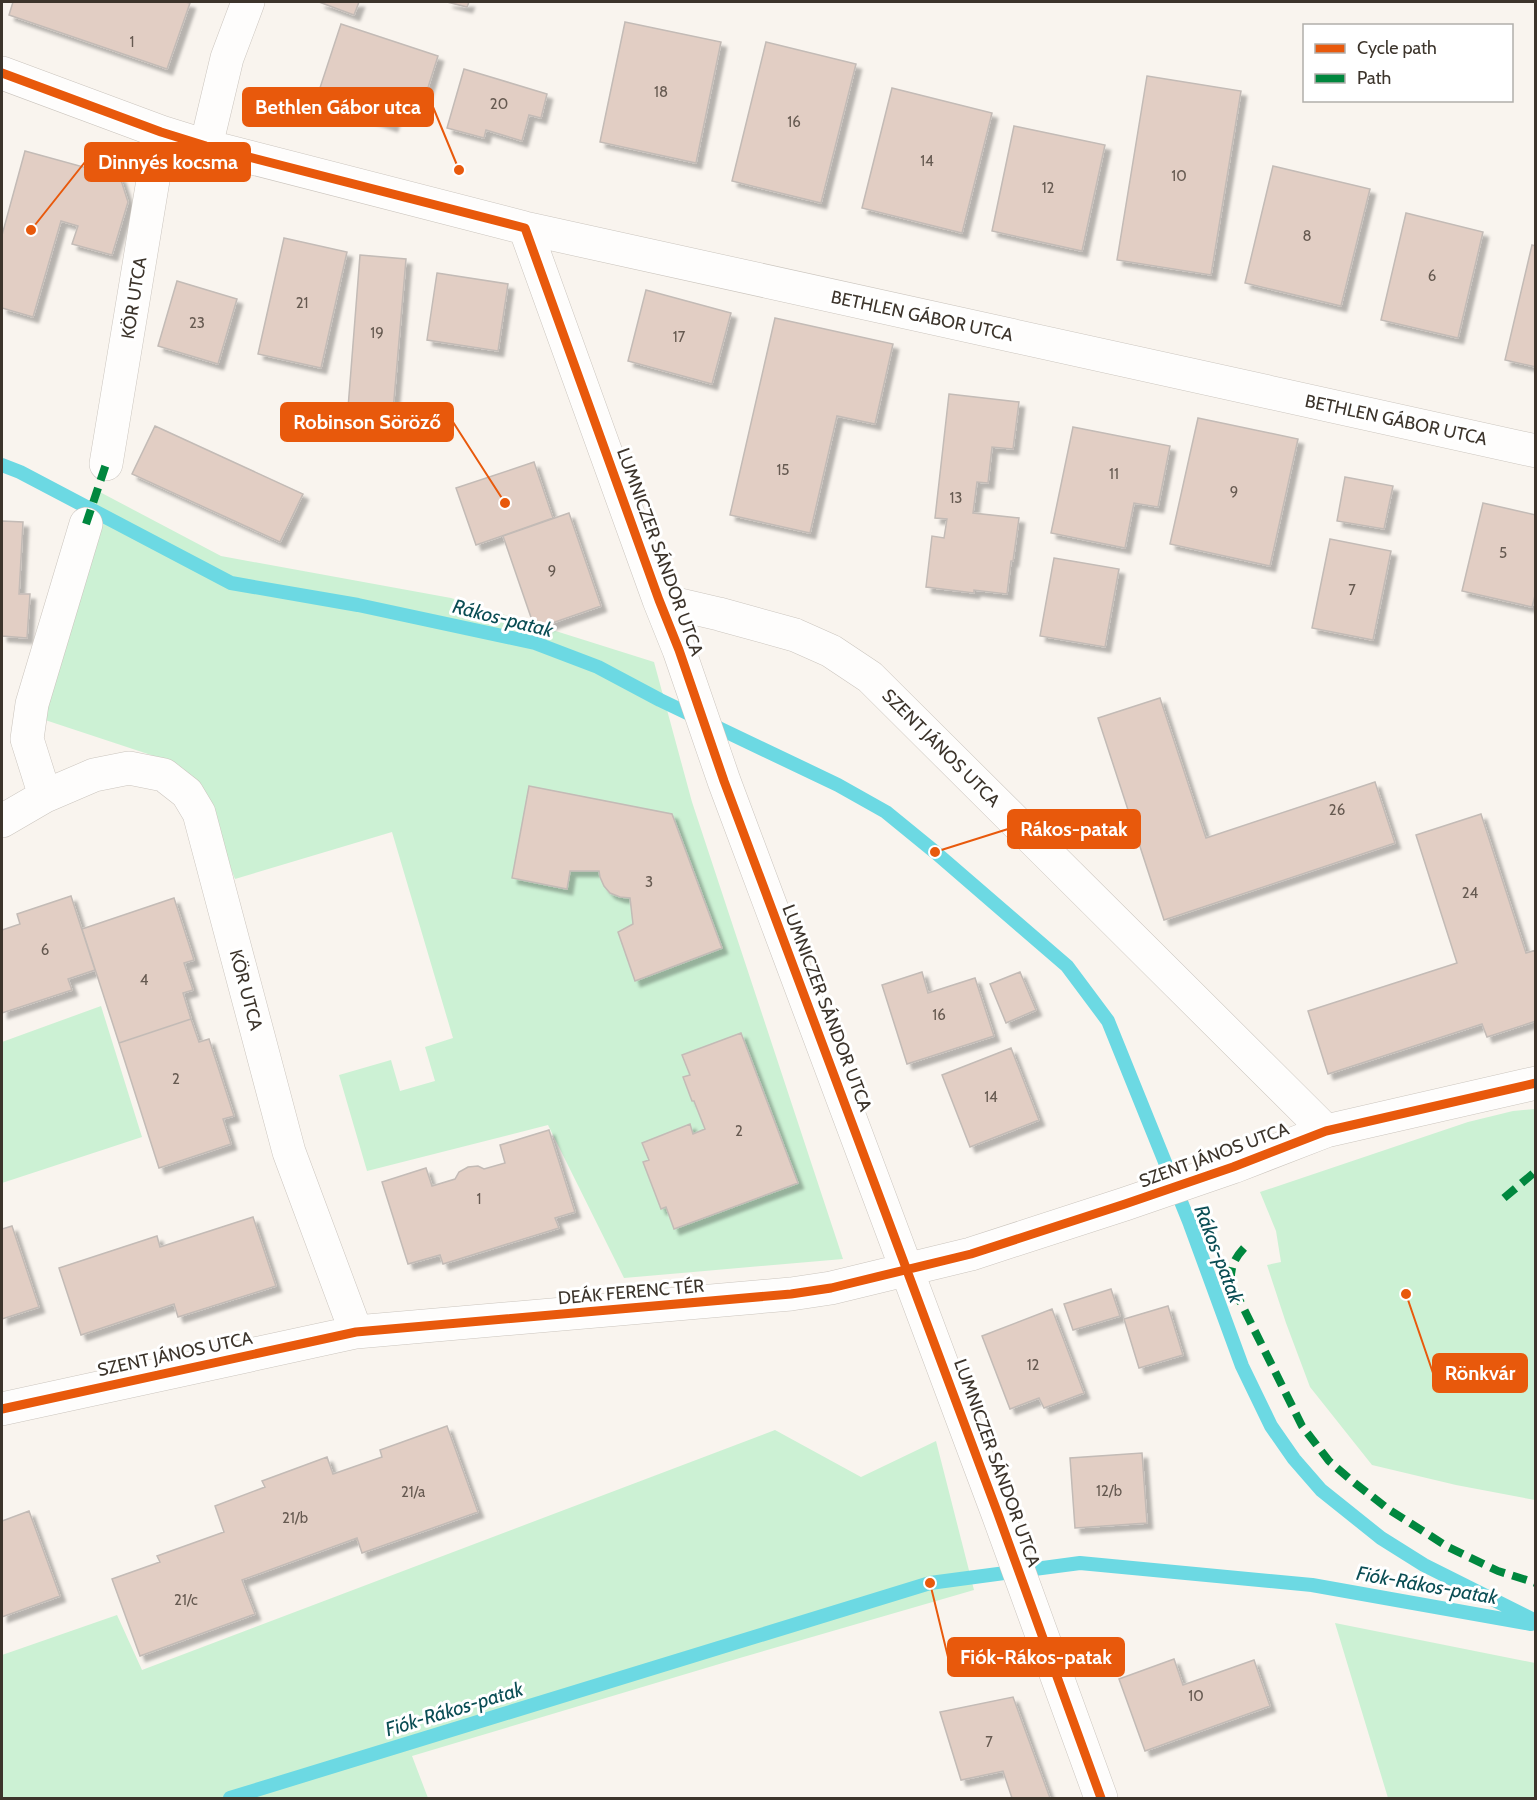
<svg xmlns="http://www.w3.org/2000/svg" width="1537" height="1800" font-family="Cabin,sans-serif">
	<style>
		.green { fill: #ccf1d4 }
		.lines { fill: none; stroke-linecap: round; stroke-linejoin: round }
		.stream { stroke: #6cd9e3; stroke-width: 14 }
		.building { fill: #e2cec4; stroke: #c3bbb6; stroke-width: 1.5; filter: url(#shadow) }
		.minor-casing { stroke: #cbc5be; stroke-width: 34 }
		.minor { stroke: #fefdfc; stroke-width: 33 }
		.quiet { stroke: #00873e; stroke-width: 8; stroke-dasharray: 15 8; stroke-linecap: butt }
		.cycleway-casing { stroke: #fff; stroke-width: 13 }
		.cycleway { stroke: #e8590c; stroke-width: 9 }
		.labels { text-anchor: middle; stroke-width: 6; stroke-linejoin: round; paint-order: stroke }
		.number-label { font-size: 15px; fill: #665a51 }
		.street-label { font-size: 18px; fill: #3c342b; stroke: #fff }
		.water-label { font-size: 20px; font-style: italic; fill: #0a4d54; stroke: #fff }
		.leader { fill: none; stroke: #e8590c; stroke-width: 2 }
		.callout-dot { fill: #e8590c; stroke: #fff; stroke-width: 2 }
		.callout { fill: #e8590c; stroke: #e8590c; stroke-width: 2 }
		.callout-label { font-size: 20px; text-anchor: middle; font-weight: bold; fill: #fff }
	</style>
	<defs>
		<filter id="shadow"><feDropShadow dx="5.5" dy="5.5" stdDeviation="1.5" flood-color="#0004"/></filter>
	</defs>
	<rect width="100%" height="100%" fill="#f9f4ee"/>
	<path class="green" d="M 96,490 L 221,556 L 451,598 L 654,662 L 692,802 L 843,1259 L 624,1278 L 548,1125 L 367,1171 L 339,1075 L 391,1060 L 400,1091 L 435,1081 L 425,1047 L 453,1038 L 392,832 L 235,879 L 206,804 L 180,772 L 151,755 L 36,717 Z
		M 101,1006 L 142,1137 L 2,1183 L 2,1042 Z
		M 1535,1109 L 1535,1500 L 1456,1485 L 1372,1465 L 1310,1387 L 1286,1323 L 1267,1265 L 1281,1262 L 1276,1231 L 1260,1192 L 1468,1122 L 1513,1111 Z
		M 775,1430 L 861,1477 L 936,1441 L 974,1590 L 726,1662 L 412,1756 L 428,1798 L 2,1798 L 2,1655 L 117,1615 L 142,1670 Z
		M 1335,1623 L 1535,1663 L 1535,1798 L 1388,1798 Z"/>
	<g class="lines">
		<path class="stream" d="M 2,465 L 20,472 L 231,583 L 358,605 L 535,643 L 598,667 L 660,700 L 838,785 L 886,812 L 935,852 L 1067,966 L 1108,1021 L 1190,1224 L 1242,1366 L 1271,1426 L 1294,1459 L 1321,1490 L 1381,1538 L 1424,1565 L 1536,1621
			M 230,1798 L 930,1583 L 1080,1563 L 1312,1585 L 1531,1624"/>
	</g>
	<path class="building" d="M 13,2 L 185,2 L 190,3 L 167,69 L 9,15 Z
		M 319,2 L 359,2 L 354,15 Z
		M 447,2 L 469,2 L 467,7 Z
		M 625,22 L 721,42 L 696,163 L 600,142 Z
		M 341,24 L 438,56 L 425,97 L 404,90 L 392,126 L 316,100 Z
		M 766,42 L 856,64 L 821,203 L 732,181 Z
		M 464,69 L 547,94 L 541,118 L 529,115 L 522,141 L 486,130 L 484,138 L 447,128 Z
		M 1147,76 L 1241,91 L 1211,275 L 1117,260 Z
		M 892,88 L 992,113 L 962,233 L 862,208 Z
		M 1014,126 L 1105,145 L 1082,251 L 992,231 Z
		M 25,151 L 120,177 L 128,202 L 112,255 L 72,244 L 78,226 L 61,221 L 33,317 L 2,308 L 2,235 Z
		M 1273,166 L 1370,189 L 1341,306 L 1245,283 Z
		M 1406,213 L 1483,232 L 1458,338 L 1381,320 Z
		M 284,238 L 347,252 L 321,368 L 258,354 Z
		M 1532,245 L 1536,246 L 1536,367 L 1505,360 Z
		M 360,255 L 406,259 L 393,411 L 348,408 Z
		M 437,273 L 508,284 L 498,351 L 427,340 Z
		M 177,281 L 237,299 L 218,364 L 158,346 Z
		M 646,290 L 731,313 L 712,384 L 628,361 Z
		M 775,318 L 893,344 L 875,424 L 837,416 L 810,533 L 730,515 Z
		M 949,394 L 1019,402 L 1013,449 L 992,447 L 988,483 L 977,482 L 973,513 L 1019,518 L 1013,561 L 1011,561 L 1007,594 L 974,590 L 974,593 L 926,587 L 932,536 L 944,538 L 947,519 L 935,518 Z
		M 1198,418 L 1298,439 L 1270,566 L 1170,544 Z
		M 155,426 L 303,494 L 280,542 L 132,474 Z
		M 1073,427 L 1170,446 L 1158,507 L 1134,503 L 1125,548 L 1051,533 Z
		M 534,462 L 553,518 L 476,545 L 456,488 Z
		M 1345,477 L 1393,486 L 1384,529 L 1337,521 Z
		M 1483,503 L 1536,515 L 1536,592 L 1532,607 L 1462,591 Z
		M 569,513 L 601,606 L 535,629 L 503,536 Z
		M 2,521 L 23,522 L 19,594 L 30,594 L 27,638 L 2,636 Z
		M 1330,539 L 1391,551 L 1373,640 L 1312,628 Z
		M 1054,558 L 1119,569 L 1105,647 L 1040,636 Z
		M 1160,698 L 1206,838 L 1375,782 L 1395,843 L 1164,920 L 1098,718 Z
		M 529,786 L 672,814 L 722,948 L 635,981 L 618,932 L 633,924 L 630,898 L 620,897 L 610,893 L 604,886 L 600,877 L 599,871 L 570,871 L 567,889 L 512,878 Z
		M 1481,814 L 1526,953 L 1536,950 L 1536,1021 L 1487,1037 L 1482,1024 L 1328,1074 L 1308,1011 L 1457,963 L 1416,835 Z
		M 71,896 L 95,970 L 68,979 L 72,990 L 2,1013 L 2,930 L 20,924 L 17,914 Z
		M 174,898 L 194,960 L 184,963 L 193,990 L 183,993 L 191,1019 L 119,1043 L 82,929 Z
		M 922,972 L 928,993 L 975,978 L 994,1036 L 907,1064 L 882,985 Z
		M 1020,972 L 1036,1010 L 1006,1023 L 990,984 Z
		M 191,1019 L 199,1042 L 209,1039 L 234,1116 L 223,1119 L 231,1144 L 159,1168 L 119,1043 Z
		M 741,1033 L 798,1183 L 674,1229 L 666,1207 L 661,1209 L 643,1162 L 649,1160 L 642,1143 L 690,1124 L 693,1134 L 705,1129 L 694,1101 L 692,1101 L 683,1077 L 690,1075 L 682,1055 Z
		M 1011,1048 L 1039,1120 L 970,1147 L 942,1075 Z
		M 549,1130 L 575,1212 L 555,1218 L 559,1228 L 443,1264 L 440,1255 L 408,1264 L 382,1182 L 426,1168 L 432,1186 L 455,1179 L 459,1172 L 468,1167 L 478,1166 L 484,1169 L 505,1163 L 500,1145 Z
		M 253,1217 L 276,1286 L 178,1317 L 174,1304 L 81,1335 L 59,1268 L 157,1236 L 160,1247 Z
		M 12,1226 L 39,1307 L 2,1319 L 2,1229 Z
		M 1111,1289 L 1120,1316 L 1073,1330 L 1064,1304 Z
		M 1168,1306 L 1183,1355 L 1139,1368 L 1124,1319 Z
		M 1052,1309 L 1084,1393 L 1044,1408 L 1039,1398 L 1010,1409 L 982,1336 Z
		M 447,1426 L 478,1512 L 362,1553 L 357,1538 L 242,1580 L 255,1614 L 140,1656 L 112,1579 L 160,1562 L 157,1556 L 224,1532 L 215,1506 L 265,1487 L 262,1481 L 327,1457 L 333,1474 L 382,1457 L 380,1450 Z
		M 1142,1453 L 1147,1523 L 1075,1528 L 1070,1458 Z
		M 29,1511 L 60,1596 L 2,1617 L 2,1521 Z
		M 1174,1659 L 1183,1685 L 1254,1660 L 1270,1706 L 1145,1751 L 1119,1679 Z
		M 1013,1697 L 1050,1798 L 1012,1798 L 1003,1771 L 961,1780 L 940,1712 Z"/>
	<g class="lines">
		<defs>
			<path id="minor" d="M 2,73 L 161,132 L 206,146 L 525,228 L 1536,451
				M 206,146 L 227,58 L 248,2
				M 525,228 L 659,600 L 679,650 L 724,781 L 998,1514 L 1101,1798
				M 106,464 L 161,132
				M 659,600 L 719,614 L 795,635 L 831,651 L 870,677 L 1326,1131
				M 45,796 L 27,739 L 32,704 L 86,524
				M 2,821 L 45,796 L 94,775 L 129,768 L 164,775 L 187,793 L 199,813 L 289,1152 L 356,1332
				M 2,1409 L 356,1332 L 791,1294 L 831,1288 L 971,1254 L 1125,1204 L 1233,1167 L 1326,1131 L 1536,1083"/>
		</defs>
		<use href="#minor" class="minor-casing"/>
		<use href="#minor" class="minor"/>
		<path class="quiet" d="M 86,524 L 106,464
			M 1504,1198 L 1536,1171
			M 1244,1248 C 1234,1259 1230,1268 1231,1283 L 1302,1426 L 1329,1461 L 1351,1480 L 1388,1509 L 1448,1547 L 1498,1571 L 1536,1583"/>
		<defs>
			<path id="cycleway" d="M 2,73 L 161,132 L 206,146 L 525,228 L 659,600 L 679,650 L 724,781 L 998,1514 L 1101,1798
				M 2,1409 L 356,1332 L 791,1294 L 831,1288 L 971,1254 L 1125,1204 L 1233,1167 L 1326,1131 L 1536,1083"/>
		</defs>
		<use href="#cycleway" class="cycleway-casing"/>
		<use href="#cycleway" class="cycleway"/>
	</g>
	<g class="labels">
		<g class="number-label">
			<text x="132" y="47">1</text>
			<text x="661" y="97">18</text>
			<text x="499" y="109">20</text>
			<text x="794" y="127">16</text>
			<text x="927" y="166">14</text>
			<text x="1179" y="181">10</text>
			<text x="1048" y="193">12</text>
			<text x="1307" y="241">8</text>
			<text x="1432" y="281">6</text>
			<text x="302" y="308">21</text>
			<text x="197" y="328">23</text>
			<text x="377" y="338">19</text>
			<text x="679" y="342">17</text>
			<text x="783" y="475">15</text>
			<text x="1114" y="479">11</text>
			<text x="1234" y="497">9</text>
			<text x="956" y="503">13</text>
			<text x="1503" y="558">5</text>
			<text x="552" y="576">9</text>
			<text x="1352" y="595">7</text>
			<text x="1337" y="815">26</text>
			<text x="649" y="887">3</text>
			<text x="1470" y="898">24</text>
			<text x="45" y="955">6</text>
			<text x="144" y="985">4</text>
			<text x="939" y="1020">16</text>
			<text x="176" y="1084">2</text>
			<text x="991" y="1102">14</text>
			<text x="739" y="1136">2</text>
			<text x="479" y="1204">1</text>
			<text x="1033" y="1370">12</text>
			<text x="1109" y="1496">12/b</text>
			<text x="413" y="1497">21/a</text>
			<text x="295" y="1523">21/b</text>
			<text x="186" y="1605">21/c</text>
			<text x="1196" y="1701">10</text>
			<text x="989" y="1747">7</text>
		</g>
		<g class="street-label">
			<text transform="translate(134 298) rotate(-81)" y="6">KÖR UTCA</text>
			<text transform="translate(922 316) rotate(12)" y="6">BETHLEN GÁBOR UTCA</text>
			<text transform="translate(1396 420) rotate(12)" y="6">BETHLEN GÁBOR UTCA</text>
			<text transform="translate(660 552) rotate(70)" y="6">LUMNICZER SÁNDOR UTCA</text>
			<text transform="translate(941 748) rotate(45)" y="6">SZENT JÁNOS UTCA</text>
			<text transform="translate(246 990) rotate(75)" y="6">KÖR UTCA</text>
			<text transform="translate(827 1008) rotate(69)" y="6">LUMNICZER SÁNDOR UTCA</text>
			<text transform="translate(1214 1155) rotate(-20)" y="6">SZENT JÁNOS UTCA</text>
			<text transform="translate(631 1292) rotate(-5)" y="6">DEÁK FERENC TÉR</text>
			<text transform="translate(175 1354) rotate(-12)" y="6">SZENT JÁNOS UTCA</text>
			<text transform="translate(997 1463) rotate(70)" y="6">LUMNICZER SÁNDOR UTCA</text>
		</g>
		<g class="water-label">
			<text transform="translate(503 618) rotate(14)" y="7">Rákos-patak</text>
			<text transform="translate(1219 1254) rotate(69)" y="7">Rákos-patak</text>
			<text transform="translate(1427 1585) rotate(10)" y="7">Fiók-Rákos-patak</text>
			<text transform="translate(454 1709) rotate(-17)" y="7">Fiók-Rákos-patak</text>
		</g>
	</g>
	<path class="leader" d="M459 170L433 107M31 230L85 162M505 503L453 422M935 852L1008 829M1406 1294L1433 1373M930 1583L948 1657"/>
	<g class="callout-dot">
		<circle cx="459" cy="170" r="6"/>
		<circle cx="31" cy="230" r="6"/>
		<circle cx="505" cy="503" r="6"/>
		<circle cx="935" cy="852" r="6"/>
		<circle cx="1406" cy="1294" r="6"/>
		<circle cx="930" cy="1583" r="6"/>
	</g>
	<g class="callout">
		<rect x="243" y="88" width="190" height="38" rx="6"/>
		<rect x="85" y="143" width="165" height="38" rx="6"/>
		<rect x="281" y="403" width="172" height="38" rx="6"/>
		<rect x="1008" y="810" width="132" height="38" rx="6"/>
		<rect x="1433" y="1354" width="94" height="38" rx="6"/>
		<rect x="948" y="1638" width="176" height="38" rx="6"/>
	</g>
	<g class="callout-label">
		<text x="338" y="114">Bethlen Gábor utca</text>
		<text x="168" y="169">Dinnyés kocsma</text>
		<text x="367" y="429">Robinson Söröző</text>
		<text x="1074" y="836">Rákos-patak</text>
		<text x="1480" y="1380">Rönkvár</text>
		<text x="1036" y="1664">Fiók-Rákos-patak</text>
	</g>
	<rect width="1537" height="1800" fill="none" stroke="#3c342b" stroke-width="6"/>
	<rect x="1303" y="24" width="210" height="78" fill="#ffffff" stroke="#b1aeaa" stroke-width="1.5"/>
	<rect x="1315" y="44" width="30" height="9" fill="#e8590c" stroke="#b1aeaa" stroke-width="1.5"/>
	<text x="1357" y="54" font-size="18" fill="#3c342b">Cycle path</text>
	<rect x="1315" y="74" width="30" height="9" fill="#00873e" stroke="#b1aeaa" stroke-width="1.5"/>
	<text x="1357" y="84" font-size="18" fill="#3c342b">Path</text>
</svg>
